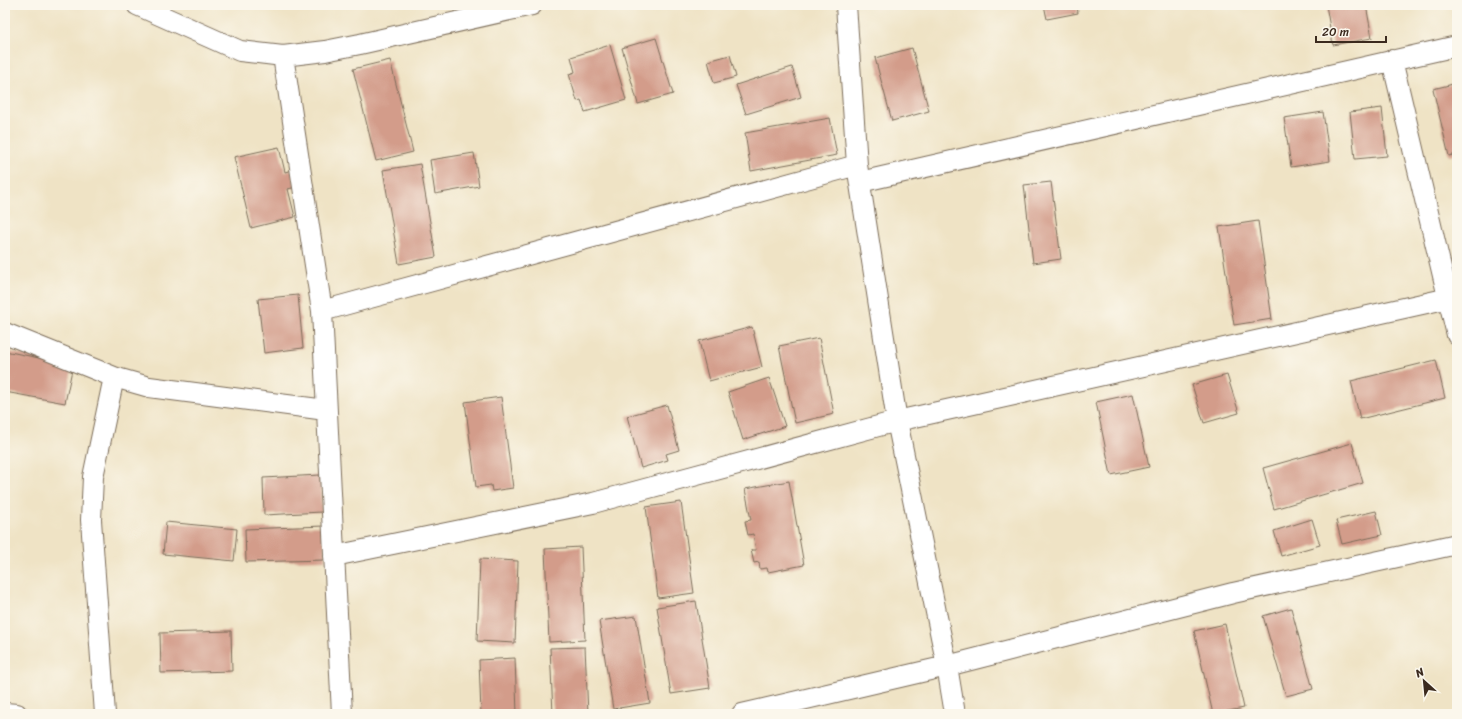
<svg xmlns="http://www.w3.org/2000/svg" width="1462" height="719" font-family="Sriracha,sans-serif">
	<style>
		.building { fill: #d39c8a }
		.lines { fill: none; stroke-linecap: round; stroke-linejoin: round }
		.street-casing { stroke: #7a6b58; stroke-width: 22 }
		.street { stroke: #fff; stroke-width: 20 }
	</style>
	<rect width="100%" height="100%" fill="#fbf7ec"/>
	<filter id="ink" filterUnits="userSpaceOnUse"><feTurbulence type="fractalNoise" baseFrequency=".025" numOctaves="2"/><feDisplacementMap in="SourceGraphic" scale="8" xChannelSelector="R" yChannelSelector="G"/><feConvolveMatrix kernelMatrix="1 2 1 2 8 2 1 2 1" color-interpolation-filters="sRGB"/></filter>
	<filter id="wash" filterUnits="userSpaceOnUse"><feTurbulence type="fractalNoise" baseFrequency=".012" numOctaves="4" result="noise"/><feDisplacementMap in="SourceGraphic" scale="16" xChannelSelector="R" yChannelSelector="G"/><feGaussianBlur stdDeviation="0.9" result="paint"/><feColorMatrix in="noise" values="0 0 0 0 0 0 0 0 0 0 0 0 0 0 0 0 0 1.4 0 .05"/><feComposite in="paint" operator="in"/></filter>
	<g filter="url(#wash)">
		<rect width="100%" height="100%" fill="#efe3c5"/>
		<g id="blocks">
			<path class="building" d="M 1044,5 L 1077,5 L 1078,13 L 1047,19 Z
				M 1326,5 L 1366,5 L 1372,38 L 1333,45 Z
				M 656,38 L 673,94 L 638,104 L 622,48 Z
				M 610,45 L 626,100 L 585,112 L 581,100 L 577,101 L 569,74 L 575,72 L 571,57 Z
				M 912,48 L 929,111 L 892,121 L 875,58 Z
				M 730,55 L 736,77 L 714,83 L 708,61 Z
				M 390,60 L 413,152 L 376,161 L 353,69 Z
				M 792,67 L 801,97 L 746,114 L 736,85 Z
				M 1457,83 L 1457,154 L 1449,156 L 1433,89 Z
				M 1382,108 L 1387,156 L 1355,159 L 1350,112 Z
				M 1323,112 L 1330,161 L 1291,167 L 1284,118 Z
				M 830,118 L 837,155 L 751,171 L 745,133 Z
				M 279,147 L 285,172 L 292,170 L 296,187 L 288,189 L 295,217 L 251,228 L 234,157 Z
				M 474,153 L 479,186 L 435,194 L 430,160 Z
				M 420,164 L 436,257 L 399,264 L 383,170 Z
				M 1051,182 L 1061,259 L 1033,263 L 1024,185 Z
				M 1258,221 L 1272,319 L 1234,325 L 1219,227 Z
				M 298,295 L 303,348 L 264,353 L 258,299 Z
				M 752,327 L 762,367 L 709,381 L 699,341 Z
				M 819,338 L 834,414 L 795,423 L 779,346 Z
				M 5,351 L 73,365 L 65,403 L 5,392 Z
				M 1436,360 L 1445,398 L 1360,419 L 1351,381 Z
				M 1227,375 L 1239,413 L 1204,423 L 1192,385 Z
				M 769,378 L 785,426 L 743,440 L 728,392 Z
				M 1133,394 L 1149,467 L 1111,475 L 1096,402 Z
				M 501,397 L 513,488 L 492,491 L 491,485 L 476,487 L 465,402 Z
				M 667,405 L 679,450 L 666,454 L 668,460 L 641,468 L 627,416 Z
				M 1352,443 L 1363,483 L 1274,509 L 1263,468 Z
				M 320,475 L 322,512 L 264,515 L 263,478 Z
				M 789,481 L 804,565 L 768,572 L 767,568 L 760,569 L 759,562 L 754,563 L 751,550 L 756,550 L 753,534 L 748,535 L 745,521 L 751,520 L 745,489 Z
				M 681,502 L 694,593 L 658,598 L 646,507 Z
				M 1376,511 L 1382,535 L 1342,544 L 1336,520 Z
				M 1312,519 L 1320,545 L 1281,556 L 1274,531 Z
				M 166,522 L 237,529 L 234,561 L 163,554 Z
				M 324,526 L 325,560 L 246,562 L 245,529 Z
				M 581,547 L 585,640 L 549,642 L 545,549 Z
				M 480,559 L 518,561 L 515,643 L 477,641 Z
				M 696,601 L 710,688 L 671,694 L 657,607 Z
				M 1291,608 L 1313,689 L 1286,696 L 1263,616 Z
				M 636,616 L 650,703 L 613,709 L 599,621 Z
				M 1225,624 L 1244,708 L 1213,714 L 1194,631 Z
				M 231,631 L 232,671 L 161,673 L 160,633 Z
				M 585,647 L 588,714 L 553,714 L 550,648 Z
				M 515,658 L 517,714 L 481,714 L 479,660 Z"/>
		</g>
	</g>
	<g filter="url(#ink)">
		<use href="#blocks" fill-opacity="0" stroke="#7a6b58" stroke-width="1"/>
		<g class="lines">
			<defs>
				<path id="street" d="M 137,5 L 240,51 L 283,56 L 325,51 L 360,44 L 532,5
					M 846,5 L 857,165 L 897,421 L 947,666 L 955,714
					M 283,56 L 322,311 L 342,714
					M 1392,60 L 1457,335
					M 860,182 L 1457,46
					M 322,311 L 857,165
					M 5,333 L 114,377
					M 334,556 L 593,503 L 897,421 L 1449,298
					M 5,713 L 17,714
					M 105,714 L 91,520 L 93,477 L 114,377 L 149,387 L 326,410
					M 742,714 L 947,666 L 1233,593 L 1457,544"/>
			</defs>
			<use href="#street" class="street-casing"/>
			<use href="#street" class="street"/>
		</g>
	</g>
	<rect width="1462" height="719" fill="none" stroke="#fbf7ec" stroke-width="20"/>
	<g transform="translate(1424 681) rotate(333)" stroke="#fbf7ec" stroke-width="3" paint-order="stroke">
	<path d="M0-3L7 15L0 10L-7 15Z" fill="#3b2a1e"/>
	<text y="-6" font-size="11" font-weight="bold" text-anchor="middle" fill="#3b2a1e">N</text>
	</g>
	<path d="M1316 36v6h70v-6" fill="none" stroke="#3b2a1e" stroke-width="2"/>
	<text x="1322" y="36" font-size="12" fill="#3b2a1e" stroke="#fbf7ec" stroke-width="3" paint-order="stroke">20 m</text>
</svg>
